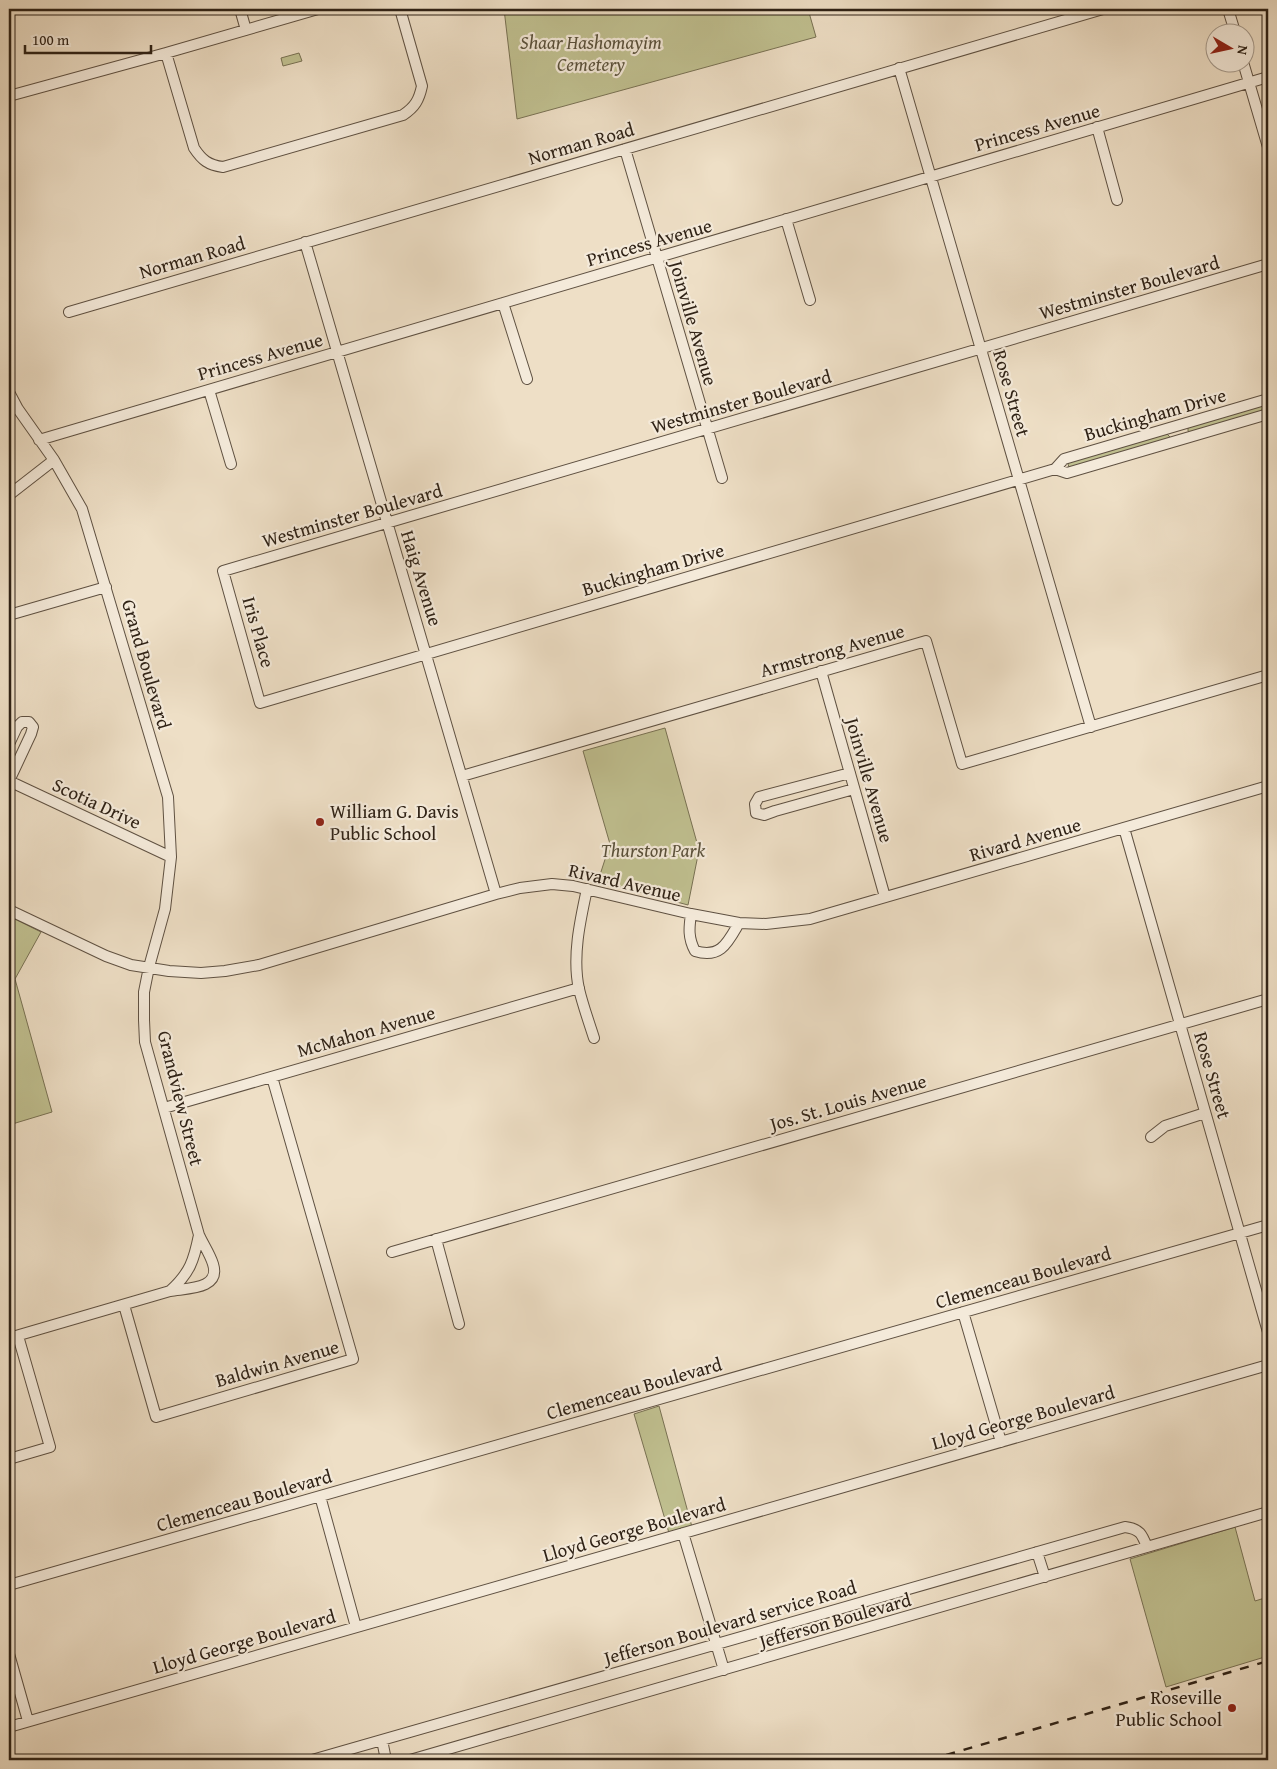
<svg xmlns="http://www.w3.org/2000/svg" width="1277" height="1769" font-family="'Gentium Book Plus',serif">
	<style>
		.green { fill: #c0c090; stroke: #787153 }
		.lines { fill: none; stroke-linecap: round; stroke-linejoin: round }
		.minor-casing { stroke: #5f5142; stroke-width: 12 }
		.minor { stroke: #f4eada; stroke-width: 10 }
		.rail { stroke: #2f2216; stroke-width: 2.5; stroke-dasharray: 9 9; stroke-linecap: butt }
		.poi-dot { fill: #8f2418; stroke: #f4eada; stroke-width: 2 }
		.labels { text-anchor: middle; stroke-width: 4.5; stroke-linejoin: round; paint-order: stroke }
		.park-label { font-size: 19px; font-style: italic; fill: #5a513b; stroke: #f4eada }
		.street-label { font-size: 19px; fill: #2f2216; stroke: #f4eada }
		.poi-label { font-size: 19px; fill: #2f2216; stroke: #f4eada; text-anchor: start }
	</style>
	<rect width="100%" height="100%" fill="#eedfc6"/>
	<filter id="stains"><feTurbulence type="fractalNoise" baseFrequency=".004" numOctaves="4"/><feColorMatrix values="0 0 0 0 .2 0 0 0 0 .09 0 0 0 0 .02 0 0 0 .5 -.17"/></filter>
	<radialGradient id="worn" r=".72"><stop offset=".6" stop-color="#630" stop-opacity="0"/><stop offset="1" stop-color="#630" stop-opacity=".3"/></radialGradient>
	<path class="green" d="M 504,9 L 808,9 L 816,37 L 517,119 Z
		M 299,53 L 302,61 L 283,66 L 281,58 Z
		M 1268,403 L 1268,410 L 1191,433 L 1188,431 L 1188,428 L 1190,425 Z
		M 1166,433 L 1170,437 L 1167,440 L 1072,468 L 1069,467 L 1068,464 L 1071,461 Z
		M 665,728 L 699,850 L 688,905 L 598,881 L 610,844 L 583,751 Z
		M 9,916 L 41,932 L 15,979 L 52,1112 L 9,1125 Z
		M 659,1406 L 692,1527 L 669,1533 L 634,1414 Z
		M 1235,1527 L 1255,1601 L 1268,1597 L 1268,1656 L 1166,1687 L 1130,1559 Z"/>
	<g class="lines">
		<defs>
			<path id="minor" d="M 240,9 L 246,30
				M 1228,9 L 1235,32
				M 166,53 L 194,148 C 202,160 208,165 223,167 L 403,115 C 415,107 419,100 422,86 L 400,9
				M 1243,62 L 1268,147
				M 899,68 L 1091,727
				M 9,96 L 166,53 L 318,9
				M 1097,127 L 1117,200
				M 625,149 L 722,478
				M 786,219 L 810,300
				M 305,242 L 496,894
				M 1268,264 L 223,571 L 260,703 L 1055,469 L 1064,459 L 1268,399
				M 503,303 L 527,379
				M 69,312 L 1103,9
				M 209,390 L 231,464
				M 9,392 L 18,409 L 54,460 L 82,509 L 168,797 L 171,857 L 165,909 L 149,967 L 144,992 L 144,1020 L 145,1042 L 199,1235 C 194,1260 190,1273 170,1291 L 9,1338
				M 39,440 L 1268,77
				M 1055,469 L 1067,473 L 1268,414
				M 9,495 L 54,460
				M 9,615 L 106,587
				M 821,671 L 885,897
				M 9,744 L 17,727 L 22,722 L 29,722 L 33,727 L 31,734 L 9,781 L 171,857
				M 850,773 L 759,797 L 755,804 L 756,813 L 764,815 L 775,811 L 854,789
				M 462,776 L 926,641 L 962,764 L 1268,675
				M 1124,828 L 1268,1332
				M 587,889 C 580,921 572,957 579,989 C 583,1006 589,1022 594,1038
				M 9,910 L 106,956 L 131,965 L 169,971 L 201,973 L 225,971 L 259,965 L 496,894 L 520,888 L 552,884 L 573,886 L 691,914 L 739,923 L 766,924 L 810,919 L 1268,786
				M 691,914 C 689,928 688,938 695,951 C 721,959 728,942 739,923
				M 164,1108 L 579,988
				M 1151,1137 L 1165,1126 L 1205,1113
				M 436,1239 L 459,1324
				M 392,1252 L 1268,999
				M 170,1291 C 186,1288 221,1290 213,1264 C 210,1254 203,1244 199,1235
				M 124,1305 L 156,1417 L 353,1359 L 272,1077
				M 963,1312 L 1001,1442
				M 9,1459 L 50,1447 L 18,1336
				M 320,1496 L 356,1627
				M 683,1533 L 724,1670
				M 1037,1552 L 1045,1577
				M 9,1585 L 1268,1225
				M 9,1654 L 28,1721
				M 9,1727 L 1268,1365
				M 382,1740 L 386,1760
				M 312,1760 L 1125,1527 C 1140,1529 1142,1534 1147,1547
				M 410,1760 L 1268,1512"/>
		</defs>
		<use href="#minor" class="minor-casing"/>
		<use href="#minor" class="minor"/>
		<path class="rail" d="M 929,1760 L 1268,1661"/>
	</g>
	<g class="poi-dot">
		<circle cx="320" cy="822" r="5"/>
		<circle cx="1232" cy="1708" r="5"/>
	</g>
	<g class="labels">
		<g class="park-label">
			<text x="591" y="49">Shaar Hashomayim<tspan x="591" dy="22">Cemetery</tspan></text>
			<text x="653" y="857">Thurston Park</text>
		</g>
		<g class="street-label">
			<text transform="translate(1037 127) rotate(-16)" y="7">Princess Avenue</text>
			<text transform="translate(581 143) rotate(-16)" y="7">Norman Road</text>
			<text transform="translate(649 242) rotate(-16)" y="7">Princess Avenue</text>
			<text transform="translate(192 257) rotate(-16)" y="7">Norman Road</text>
			<text transform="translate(1129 287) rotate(-16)" y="7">Westminster Boulevard</text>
			<text transform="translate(694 323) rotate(74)" y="7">Joinville Avenue</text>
			<text transform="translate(260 356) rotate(-16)" y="7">Princess Avenue</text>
			<text transform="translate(1012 393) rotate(74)" y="7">Rose Street</text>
			<text transform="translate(741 401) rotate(-16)" y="7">Westminster Boulevard</text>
			<text transform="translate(1155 414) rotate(-16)" y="7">Buckingham Drive</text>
			<text transform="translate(352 515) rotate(-16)" y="7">Westminster Boulevard</text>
			<text transform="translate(653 569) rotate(-16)" y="7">Buckingham Drive</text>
			<text transform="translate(422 578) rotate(73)" y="7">Haig Avenue</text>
			<text transform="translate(259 632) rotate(74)" y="7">Iris Place</text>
			<text transform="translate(832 650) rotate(-16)" y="7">Armstrong Avenue</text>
			<text transform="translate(147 664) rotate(74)" y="7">Grand Boulevard</text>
			<text transform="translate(870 780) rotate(74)" y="7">Joinville Avenue</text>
			<text transform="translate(97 803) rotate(25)" y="7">Scotia Drive</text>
			<text transform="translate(1025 839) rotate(-16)" y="7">Rivard Avenue</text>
			<text transform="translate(625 882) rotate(13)" y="7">Rivard Avenue</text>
			<text transform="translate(366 1031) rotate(-16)" y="7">McMahon Avenue</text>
			<text transform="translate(1213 1075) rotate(74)" y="7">Rose Street</text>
			<text transform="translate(181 1098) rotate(76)" y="7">Grandview Street</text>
			<text transform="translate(848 1102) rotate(-16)" y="7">Jos. St. Louis Avenue</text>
			<text transform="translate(1023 1277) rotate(-16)" y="7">Clemenceau Boulevard</text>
			<text transform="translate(277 1363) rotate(-16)" y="7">Baldwin Avenue</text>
			<text transform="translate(634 1388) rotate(-16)" y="7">Clemenceau Boulevard</text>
			<text transform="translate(1023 1417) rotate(-16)" y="7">Lloyd George Boulevard</text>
			<text transform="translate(244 1500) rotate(-16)" y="7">Clemenceau Boulevard</text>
			<text transform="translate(634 1529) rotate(-16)" y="7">Lloyd George Boulevard</text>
			<text transform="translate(835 1620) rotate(-16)" y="7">Jefferson Boulevard</text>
			<text transform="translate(730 1622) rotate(-16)" y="7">Jefferson Boulevard service Road</text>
			<text transform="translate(244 1641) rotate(-16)" y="7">Lloyd George Boulevard</text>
		</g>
		<g class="poi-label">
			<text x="330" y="818">William G. Davis<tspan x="330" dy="22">Public School</tspan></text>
			<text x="1222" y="1704" text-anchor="end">Roseville<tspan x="1222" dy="22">Public School</tspan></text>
		</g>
	</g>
	<rect width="1277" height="1769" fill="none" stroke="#eedfc6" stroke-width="30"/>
	<rect x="10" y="10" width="1257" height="1749" fill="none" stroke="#2f2216" stroke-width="2.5"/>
	<rect x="15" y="15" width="1247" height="1739" fill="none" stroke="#2f2216"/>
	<g transform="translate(1230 48) rotate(99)"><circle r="24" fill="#f4eada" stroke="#a59a8c"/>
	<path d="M0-4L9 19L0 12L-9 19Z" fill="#8f2418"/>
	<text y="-8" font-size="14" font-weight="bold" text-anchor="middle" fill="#2f2216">N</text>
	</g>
	<path d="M25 45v8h126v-8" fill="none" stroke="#2f2216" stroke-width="2.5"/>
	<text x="32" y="45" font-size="15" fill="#2f2216" stroke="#f4eada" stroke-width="4" paint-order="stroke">100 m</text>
	<rect width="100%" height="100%" filter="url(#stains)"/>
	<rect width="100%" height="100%" fill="url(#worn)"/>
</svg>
